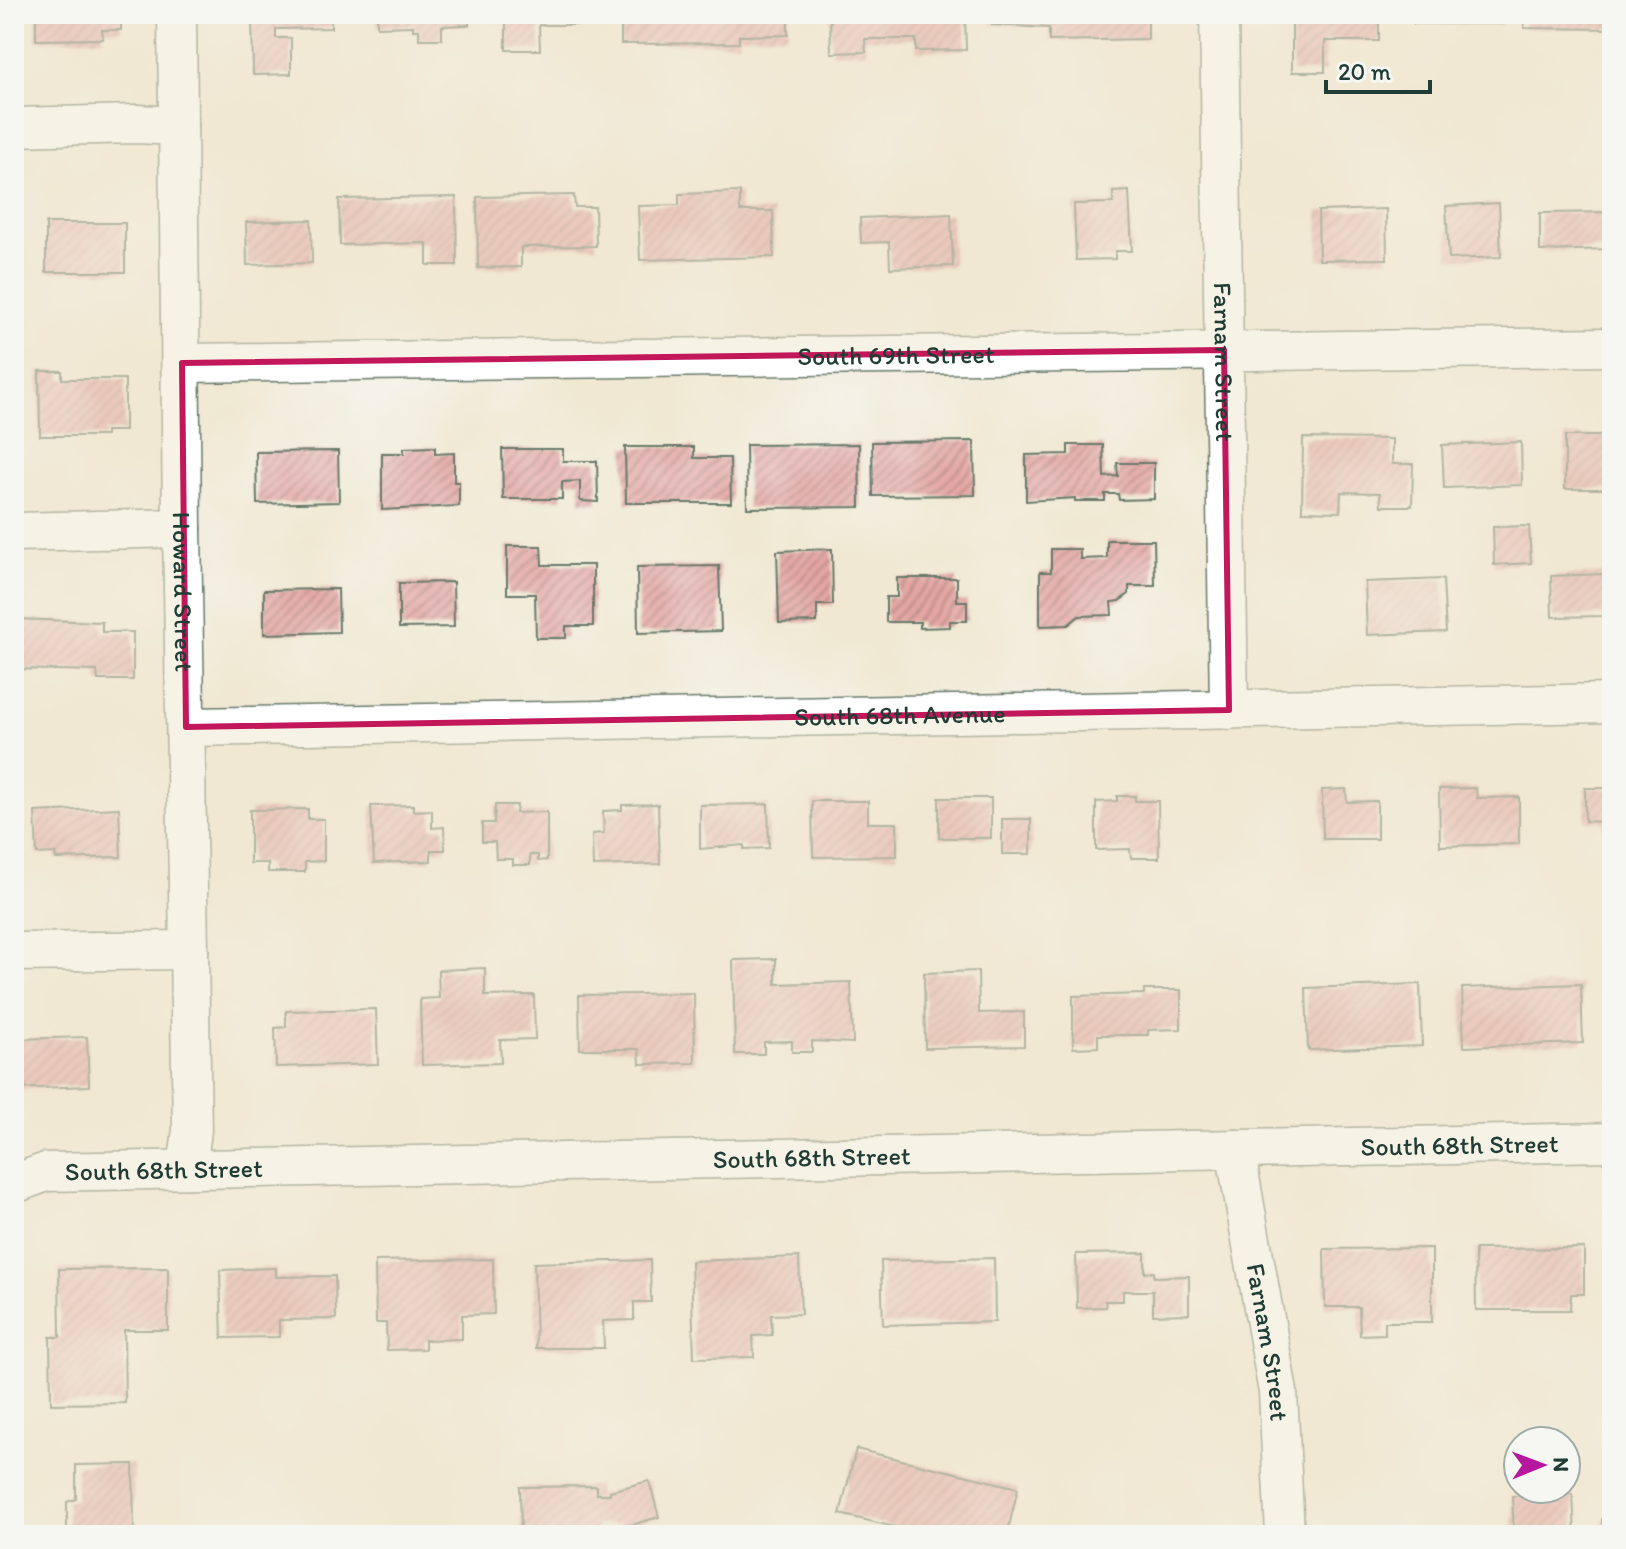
<svg xmlns="http://www.w3.org/2000/svg" width="1626" height="1549" font-family="Itim,sans-serif">
	<style>
		.building { fill: url(#building-hatch) }
		.lines { fill: none; stroke-linecap: round; stroke-linejoin: round }
		.minor-casing { stroke: #68796b; stroke-width: 41 }
		.minor { stroke: #fff; stroke-width: 38 }
		.marked { fill: none; stroke: #c2185b; stroke-width: 6; stroke-linejoin: round }
		.labels { text-anchor: middle; stroke-width: 6; stroke-linejoin: round; paint-order: stroke }
		.street-label { font-size: 26px; fill: #1f3d34; stroke: #f6f6f2 }
	</style>
	<defs>
		<pattern id="building-hatch" width="6" height="6" patternUnits="userSpaceOnUse" patternTransform="scale(2)"><rect width="6" height="6" fill="#e3a6a3"/><path d="M-1 1l2-2M0 6l6-6M5 7l2-2" fill="none" stroke="#b78886"/></pattern>
	</defs>
	<rect width="100%" height="100%" fill="#f6f6f2"/>
	<filter id="ink" filterUnits="userSpaceOnUse"><feTurbulence type="fractalNoise" baseFrequency=".0125" numOctaves="2"/><feDisplacementMap in="SourceGraphic" scale="16" xChannelSelector="R" yChannelSelector="G"/><feConvolveMatrix kernelMatrix="1 2 1 2 8 2 1 2 1" color-interpolation-filters="sRGB"/></filter>
	<filter id="wash" filterUnits="userSpaceOnUse"><feTurbulence type="fractalNoise" baseFrequency=".006" numOctaves="4" result="noise"/><feDisplacementMap in="SourceGraphic" scale="32" xChannelSelector="R" yChannelSelector="G"/><feGaussianBlur stdDeviation="1.8" result="paint"/><feColorMatrix in="noise" values="0 0 0 0 0 0 0 0 0 0 0 0 0 0 0 0 0 1.4 0 .05"/><feComposite in="paint" operator="in"/></filter>
	<g filter="url(#wash)">
		<rect width="100%" height="100%" fill="#f0e8d2"/>
		<g id="blocks">
			<path class="building" d="M 36,14 L 121,14 L 121,30 L 102,30 L 103,39 L 36,40 Z
				M 252,14 L 331,14 L 331,28 L 276,29 L 276,38 L 291,38 L 291,74 L 253,75 Z
				M 377,14 L 469,14 L 469,25 L 442,26 L 442,39 L 419,39 L 419,30 L 413,30 L 413,26 L 377,27 Z
				M 506,14 L 592,14 L 592,25 L 539,25 L 540,50 L 506,50 Z
				M 621,14 L 788,14 L 788,35 L 739,36 L 739,43 L 621,44 Z
				M 830,14 L 965,14 L 966,50 L 916,51 L 916,39 L 865,39 L 866,52 L 831,53 Z
				M 992,14 L 1148,14 L 1148,39 L 1049,41 L 1049,28 L 992,25 Z
				M 1292,14 L 1379,14 L 1379,41 L 1325,41 L 1325,72 L 1292,72 Z
				M 1414,14 L 1502,14 L 1502,24 L 1414,24 Z
				M 1524,14 L 1612,14 L 1612,29 L 1524,28 Z
				M 1129,191 L 1132,251 L 1115,251 L 1115,259 L 1076,260 L 1074,204 L 1113,203 L 1113,192 Z
				M 740,192 L 740,211 L 773,211 L 774,257 L 640,260 L 638,206 L 679,205 L 679,194 Z
				M 574,195 L 575,207 L 595,207 L 596,246 L 521,247 L 521,267 L 478,268 L 477,197 Z
				M 456,197 L 457,265 L 427,265 L 427,243 L 340,245 L 339,199 Z
				M 1499,203 L 1501,257 L 1449,259 L 1446,206 Z
				M 1386,209 L 1387,259 L 1319,260 L 1318,211 Z
				M 1612,212 L 1612,249 L 1540,251 L 1540,213 Z
				M 951,214 L 953,266 L 890,268 L 889,242 L 861,243 L 860,218 Z
				M 311,220 L 312,263 L 247,265 L 246,222 Z
				M 46,223 L 125,223 L 125,272 L 46,272 Z
				M 14,225 L 19,225 L 20,270 L 14,270 Z
				M 39,371 L 62,371 L 62,379 L 125,379 L 125,431 L 106,431 L 106,436 L 40,436 Z
				M 14,382 L 18,382 L 18,428 L 14,428 Z
				M 1565,436 L 1612,436 L 1612,489 L 1565,489 Z
				M 1303,438 L 1392,439 L 1392,464 L 1413,464 L 1412,506 L 1381,506 L 1380,493 L 1341,492 L 1340,512 L 1302,511 Z
				M 974,441 L 975,495 L 873,496 L 872,442 Z
				M 1521,442 L 1522,485 L 1444,488 L 1442,445 Z
				M 859,444 L 860,507 L 747,508 L 746,445 Z
				M 1068,445 L 1103,445 L 1104,477 L 1118,476 L 1117,463 L 1154,463 L 1154,499 L 1119,500 L 1118,494 L 1105,494 L 1105,501 L 1075,501 L 1075,498 L 1026,501 L 1026,455 L 1068,454 Z
				M 435,447 L 435,454 L 454,453 L 454,482 L 459,482 L 459,506 L 382,510 L 382,453 L 404,453 L 404,448 Z
				M 625,447 L 694,447 L 694,458 L 730,458 L 731,503 L 626,503 Z
				M 502,449 L 563,449 L 563,461 L 597,461 L 598,502 L 580,501 L 580,481 L 562,482 L 562,499 L 503,499 Z
				M 338,451 L 339,502 L 257,504 L 256,452 Z
				M 1529,526 L 1531,563 L 1494,565 L 1493,527 Z
				M 1107,540 L 1154,540 L 1155,586 L 1129,586 L 1129,594 L 1119,601 L 1111,602 L 1112,615 L 1079,616 L 1068,625 L 1040,626 L 1040,572 L 1051,572 L 1051,549 L 1080,549 L 1080,559 L 1107,558 Z
				M 507,546 L 541,546 L 542,565 L 593,565 L 593,626 L 566,626 L 566,638 L 536,638 L 535,594 L 507,594 Z
				M 832,549 L 833,605 L 817,605 L 817,622 L 779,623 L 777,551 Z
				M 719,566 L 721,631 L 638,633 L 637,567 Z
				M 1604,574 L 1605,616 L 1552,617 L 1551,576 Z
				M 897,578 L 957,578 L 957,601 L 967,601 L 967,621 L 950,621 L 950,627 L 920,628 L 920,622 L 886,622 L 886,597 L 897,597 Z
				M 1443,579 L 1446,632 L 1367,635 L 1365,582 Z
				M 453,582 L 454,627 L 399,628 L 399,583 Z
				M 338,589 L 339,632 L 264,634 L 264,590 Z
				M 14,619 L 102,622 L 102,632 L 133,632 L 133,680 L 98,680 L 97,671 L 14,669 Z
				M 1476,788 L 1477,798 L 1519,797 L 1519,844 L 1440,846 L 1439,789 Z
				M 1585,788 L 1612,788 L 1612,832 L 1603,832 L 1603,822 L 1585,821 Z
				M 1346,789 L 1347,802 L 1377,801 L 1377,839 L 1323,839 L 1322,790 Z
				M 1117,796 L 1135,796 L 1135,801 L 1158,801 L 1159,858 L 1131,858 L 1130,849 L 1096,850 L 1096,802 L 1117,801 Z
				M 939,798 L 991,798 L 991,838 L 939,838 Z
				M 812,801 L 868,801 L 868,823 L 897,823 L 897,856 L 813,857 Z
				M 658,804 L 660,864 L 593,866 L 592,834 L 604,833 L 603,811 L 622,810 L 622,805 Z
				M 768,804 L 769,848 L 744,849 L 744,845 L 700,849 L 700,805 Z
				M 413,805 L 413,811 L 432,810 L 432,828 L 444,827 L 445,850 L 431,850 L 431,861 L 374,863 L 371,806 Z
				M 495,805 L 517,805 L 516,813 L 547,812 L 547,860 L 538,861 L 538,855 L 530,855 L 530,865 L 513,865 L 513,859 L 496,859 L 495,842 L 482,842 L 482,823 L 494,823 Z
				M 119,808 L 121,857 L 56,859 L 55,853 L 37,854 L 35,812 Z
				M 308,809 L 308,819 L 324,819 L 324,861 L 305,862 L 305,872 L 268,872 L 268,863 L 250,863 L 250,810 Z
				M 1002,819 L 1031,819 L 1031,854 L 1002,854 Z
				M 776,959 L 776,984 L 851,982 L 853,1043 L 812,1041 L 812,1052 L 792,1052 L 792,1041 L 764,1042 L 764,1054 L 735,1054 L 733,960 Z
				M 485,968 L 485,996 L 534,995 L 535,1039 L 500,1040 L 501,1063 L 422,1065 L 420,999 L 439,998 L 438,970 Z
				M 978,971 L 979,1013 L 1024,1012 L 1024,1046 L 925,1048 L 924,973 Z
				M 1420,984 L 1422,1046 L 1308,1050 L 1306,988 Z
				M 1581,984 L 1583,1043 L 1464,1047 L 1462,988 Z
				M 1144,990 L 1181,990 L 1181,1029 L 1148,1030 L 1148,1035 L 1098,1035 L 1098,1047 L 1073,1048 L 1073,996 L 1144,994 Z
				M 694,993 L 695,1063 L 640,1064 L 639,1049 L 580,1049 L 579,995 Z
				M 376,1009 L 378,1064 L 276,1067 L 275,1028 L 286,1027 L 286,1011 Z
				M 87,1037 L 89,1086 L 14,1089 L 14,1039 Z
				M 1432,1248 L 1432,1322 L 1385,1322 L 1385,1334 L 1360,1335 L 1359,1307 L 1325,1307 L 1324,1249 Z
				M 1584,1248 L 1584,1294 L 1571,1294 L 1570,1310 L 1476,1310 L 1475,1249 Z
				M 1145,1253 L 1145,1273 L 1154,1272 L 1154,1277 L 1189,1276 L 1189,1314 L 1153,1315 L 1153,1291 L 1123,1291 L 1123,1301 L 1105,1301 L 1106,1307 L 1077,1308 L 1076,1254 Z
				M 799,1257 L 801,1314 L 771,1315 L 772,1335 L 753,1336 L 754,1357 L 694,1358 L 691,1261 Z
				M 994,1258 L 995,1322 L 883,1325 L 881,1261 Z
				M 493,1259 L 494,1314 L 462,1315 L 462,1339 L 425,1340 L 425,1349 L 387,1350 L 386,1323 L 376,1323 L 375,1261 Z
				M 650,1260 L 651,1302 L 634,1302 L 634,1320 L 603,1321 L 604,1348 L 536,1348 L 534,1263 Z
				M 168,1268 L 168,1330 L 124,1330 L 125,1403 L 51,1404 L 50,1337 L 60,1337 L 59,1269 Z
				M 276,1268 L 276,1277 L 335,1276 L 336,1319 L 279,1320 L 279,1337 L 222,1338 L 220,1270 Z
				M 856,1449 L 1018,1488 L 1007,1535 L 898,1535 L 899,1528 L 840,1514 Z
				M 133,1464 L 134,1535 L 67,1535 L 67,1502 L 76,1499 L 76,1465 Z
				M 649,1481 L 659,1517 L 620,1528 L 619,1524 L 596,1525 L 597,1533 L 521,1535 L 520,1487 L 597,1486 L 597,1494 L 610,1494 L 610,1491 Z
				M 1573,1494 L 1575,1535 L 1514,1535 L 1512,1496 Z
				M 1602,1519 L 1612,1519 L 1612,1535 L 1602,1535 Z"/>
		</g>
	</g>
	<g filter="url(#ink)">
		<use href="#blocks" fill-opacity="0" stroke="#68796b" stroke-width="2"/>
		<g class="lines">
			<defs>
				<g id="minor">
					<path id="s1" d="M 177,14 L 182,528 L 192,1130 L 187,1169"/>
					<path id="s2" d="M 1219,14 L 1229,710"/>
					<path d="M 14,127 L 137,124 L 178,126"/>
					<path id="s3" d="M 182,363 L 1612,347"/>
					<path d="M 14,532 L 182,528"/>
					<path id="s4" d="M 186,727 L 1612,703"/>
					<path d="M 14,952 L 189,950"/>
					<path id="s5" d="M 1235,1149 L 1278,1392 L 1285,1535"/>
					<path id="s6" d="M 14,1184 L 46,1172 L 1612,1142"/>
				</g>
			</defs>
			<use href="#minor" class="minor-casing"/>
			<use href="#minor" class="minor"/>
		</g>
	</g>
	<path d="M0 0H1626V1549H0ZM 1224,350 L 1229,710 L 186,727 L 182,363 Z" fill="#f0e8d2" fill-opacity=".55" fill-rule="evenodd"/>
	<path class="marked" d="M 1224,350 L 1229,710 L 186,727 L 182,363 Z"/>
	<g class="labels">
		<g class="street-label">
			<text dy="9" stroke="none"><textPath href="#s3" startOffset="714">South 69th Street</textPath></text>
			<text dy="9" stroke="none"><textPath href="#s2" startOffset="348">Farnam Street</textPath></text>
			<text dy="9" stroke="none"><textPath href="#s1" startOffset="578">Howard Street</textPath></text>
			<text dy="9" stroke="none"><textPath href="#s4" startOffset="714">South 68th Avenue</textPath></text>
			<text dy="9" stroke="none"><textPath href="#s6" startOffset="1448">South 68th Street</textPath></text>
			<text dy="9" stroke="none"><textPath href="#s6" startOffset="800">South 68th Street</textPath></text>
			<text dy="9" stroke="none"><textPath href="#s6" startOffset="152">South 68th Street</textPath></text>
			<text dy="9" stroke="none"><textPath href="#s5" startOffset="196">Farnam Street</textPath></text>
		</g>
	</g>
	<rect width="1626" height="1549" fill="none" stroke="#f6f6f2" stroke-width="48"/>
	<g transform="translate(1542 1465) rotate(89)"><circle r="38" fill="#f6f6f2" stroke="#a0aca6" stroke-width="2"/>
	<path d="M0-6L14 30L0 20L-14 30Z" fill="#b5179e"/>
	<text y="-12" font-size="22" font-weight="bold" text-anchor="middle" fill="#1f3d34">N</text>
	</g>
	<path d="M1326 80v12h104v-12" fill="none" stroke="#1f3d34" stroke-width="4"/>
	<text x="1338" y="80" font-size="24" fill="#1f3d34" stroke="#f6f6f2" stroke-width="6" paint-order="stroke">20 m</text>
</svg>
